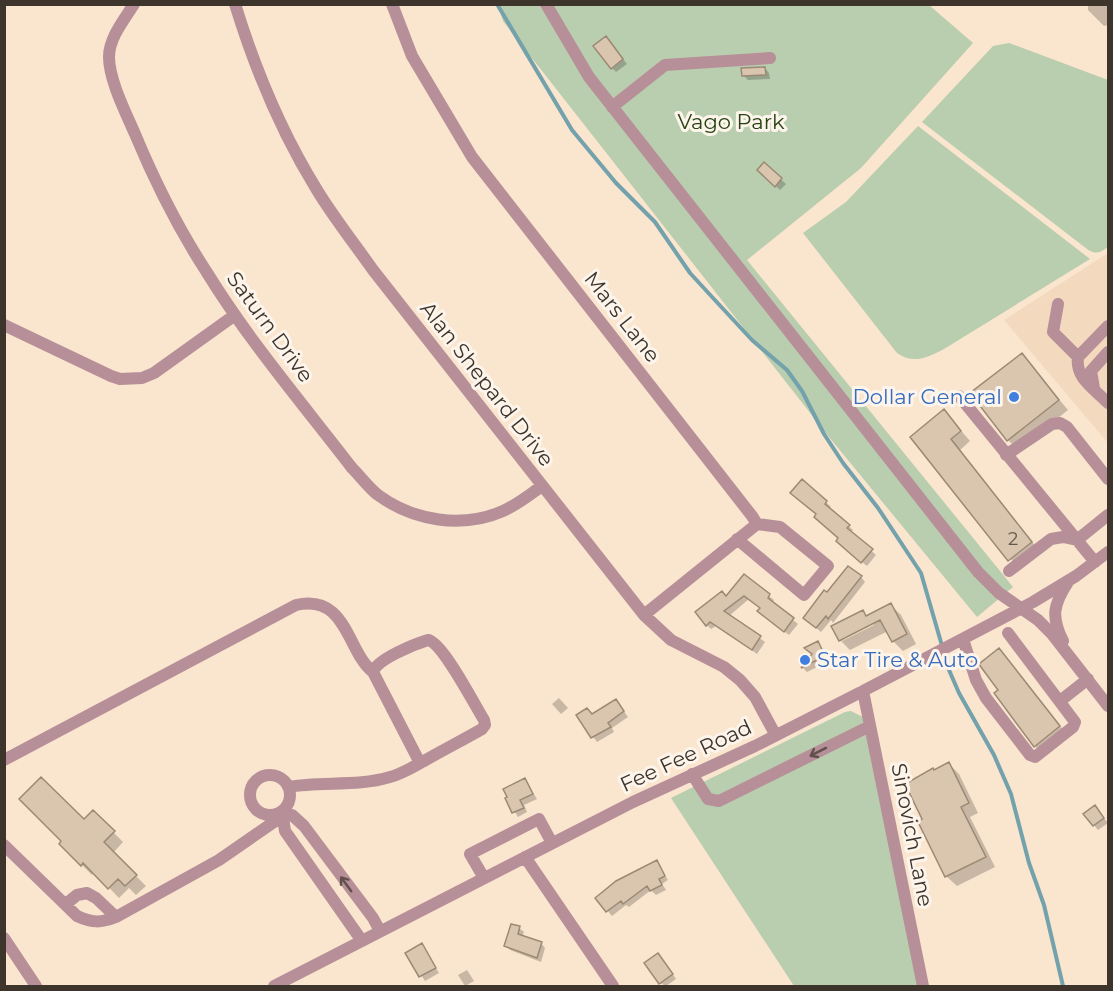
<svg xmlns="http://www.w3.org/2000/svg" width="1113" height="991" font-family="Montserrat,sans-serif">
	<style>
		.built { fill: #f3d9bd }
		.green { fill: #b9cdaf }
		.shadow { fill: #0003; fill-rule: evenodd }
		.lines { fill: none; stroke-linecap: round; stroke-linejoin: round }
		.stream { stroke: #73a2ac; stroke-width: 4 }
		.building { fill: #dac6af; stroke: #9c8974; stroke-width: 1.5 }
		.minor { stroke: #b78f99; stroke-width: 12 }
		.oneway { stroke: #62504d }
		.shop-dot { fill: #3f7fe0; stroke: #fdf5eb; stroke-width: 2 }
		.labels { text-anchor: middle; stroke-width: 6; stroke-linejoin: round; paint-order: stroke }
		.number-label { font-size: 18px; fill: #64594d }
		.park-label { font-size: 21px; fill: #264312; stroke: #fdf5eb }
		.street-label { font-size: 21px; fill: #3d352c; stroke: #fdf5eb }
		.shop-label { font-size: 21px; fill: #366cbe; stroke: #fdf5eb; text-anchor: end }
	</style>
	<rect width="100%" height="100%" fill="#fae5ce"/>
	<path class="built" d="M 1108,253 L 1108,443 L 1004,320 Z"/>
	<path class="green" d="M 498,5 L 929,5 L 973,43 L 861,168 L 747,260 L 1013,587 L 977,617 L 829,437 L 503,21 Z
		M 1009,43 L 1108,80 L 1108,247 C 1100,253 1096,255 1087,249 L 922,122 L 993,46 Z
		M 918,126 L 1090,259 L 944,349 C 928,357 914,365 897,353 L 803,233 L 846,202 Z
		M 851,711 L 863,717 L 921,986 L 794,986 L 671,798 L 845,712 Z"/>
	<path class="shadow" d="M 1088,4 L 1108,4 L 1108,25 L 1104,26 L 1088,10 Z
		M 610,42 L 627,64 L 616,72 L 612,68 Z
		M 765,68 L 769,73 L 770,79 L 748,80 L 743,75 Z
		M 764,164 L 786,184 L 780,190 L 759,170 Z
		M 1022,355 L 1068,410 L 1018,450 L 1008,440 Z
		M 944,411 L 970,441 L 960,450 L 1041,553 L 1020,570 L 912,437 Z
		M 826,502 L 831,507 L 829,509 L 853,530 L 851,533 L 876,555 L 867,566 L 842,546 L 840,539 L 816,517 Z
		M 744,576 L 774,600 L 772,603 L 798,624 L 789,635 L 764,616 L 761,608 L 749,599 L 729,616 L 765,642 L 757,654 L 716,626 L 711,629 L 707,625 Z
		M 861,577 L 865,582 L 833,623 L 831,620 L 821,632 L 809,622 Z
		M 891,605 L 901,615 L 916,644 L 903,651 L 893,641 L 888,631 L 850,650 L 840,640 L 833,627 L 862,612 L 867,617 ZM 873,622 L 874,625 L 842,641 L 842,638 Z
		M 818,643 L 829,661 L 807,672 L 803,668 L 813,654 Z
		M 999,650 L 1069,737 L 1045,756 L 1035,746 L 996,693 L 1001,690 Z
		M 559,698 L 568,708 L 561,714 L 552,704 Z
		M 616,700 L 628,717 L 612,728 L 614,732 L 597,742 L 578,716 L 593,715 Z
		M 949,764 L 959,774 L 978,813 L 970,817 L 995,867 L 957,886 L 946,876 L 924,820 L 934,771 Z
		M 525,780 L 537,799 L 524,805 L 527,812 L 518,817 L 507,799 Z
		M 93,812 L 123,842 L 113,853 L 146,886 L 136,895 L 129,888 L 119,898 L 94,872 L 92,875 L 61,844 Z
		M 1099,812 L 1108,823 L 1098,830 L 1094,825 Z
		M 656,862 L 668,880 L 662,884 L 666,890 L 656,895 L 651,890 L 629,907 L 626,905 L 612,916 L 597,898 Z
		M 519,928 L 524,932 L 522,937 L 541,943 L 545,948 L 541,962 L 510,950 L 506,946 Z
		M 422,945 L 439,973 L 425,981 L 407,953 Z
		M 663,960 L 676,979 L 666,986 L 660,983 Z
		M 467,970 L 474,981 L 465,986 L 458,975 Z"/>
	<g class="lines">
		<path class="stream" d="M 497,4 L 572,130 L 616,183 L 655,222 L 690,273 L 713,298 L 752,340 L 787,370 L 802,391 L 824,434 L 843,463 L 878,508 L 921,573 L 949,670 L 959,693 L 994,755 L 1011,794 L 1029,863 L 1044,905 L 1063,986"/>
	</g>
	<path class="building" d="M 606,36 L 623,59 L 611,69 L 593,46 Z
		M 765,67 L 766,75 L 742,76 L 741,68 Z
		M 764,162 L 782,178 L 775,187 L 757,170 Z
		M 1022,353 L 1059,400 L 1007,441 L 970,393 Z
		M 944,409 L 961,431 L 951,439 L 1032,542 L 1008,561 L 910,437 Z
		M 802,479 L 827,501 L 825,504 L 850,525 L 847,528 L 873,549 L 861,563 L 836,541 L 838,538 L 814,517 L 816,514 L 790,493 Z
		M 848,566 L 862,576 L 828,619 L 826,616 L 816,628 L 803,618 L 824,590 L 827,592 Z
		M 744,574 L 770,594 L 768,598 L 794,618 L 784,632 L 757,611 L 760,608 L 744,596 L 724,611 L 761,636 L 752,650 L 710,622 L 706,626 L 695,612 L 722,591 L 726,596 Z
		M 891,603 L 907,634 L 892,642 L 880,620 L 839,641 L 831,626 L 863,610 L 866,616 Z
		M 818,641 L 825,656 L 801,668 L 812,654 L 804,648 Z
		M 999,648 L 1060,726 L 1034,747 L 994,693 L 998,690 L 981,667 L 979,664 Z
		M 616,699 L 624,711 L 608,723 L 611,727 L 591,738 L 576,715 L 587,708 L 592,714 Z
		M 949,762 L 969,803 L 961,807 L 986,857 L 945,877 L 918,822 L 922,819 L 905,784 L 933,768 L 934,770 Z
		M 41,777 L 84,819 L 93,810 L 115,831 L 104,842 L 137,875 L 125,886 L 118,879 L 108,889 L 83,863 L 81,866 L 59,844 L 61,841 L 19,799 Z
		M 525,778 L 533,794 L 520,800 L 524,808 L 512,813 L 505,798 L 507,797 L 503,789 Z
		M 1095,805 L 1104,818 L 1093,826 L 1083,814 Z
		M 657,860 L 665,876 L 659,879 L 662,885 L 650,891 L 647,886 L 623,904 L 621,901 L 606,912 L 595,898 L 616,881 Z
		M 511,924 L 520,926 L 518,934 L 542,942 L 537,958 L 504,946 Z
		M 422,943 L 436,968 L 419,977 L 405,953 Z
		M 658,953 L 673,974 L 659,984 L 644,963 Z"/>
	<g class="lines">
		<path class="minor" d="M 134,4 C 124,20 109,38 109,57 C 109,80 126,113 135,134 C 155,182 178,228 206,271 C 249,341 302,403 352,468 C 361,477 368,487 378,495 C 414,521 462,529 503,511 C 517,505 529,495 542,486
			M 235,4 C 255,69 281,132 317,190 C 334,218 354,243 373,270 L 644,615 L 671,640 L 724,667 L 740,680 L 755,697 L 775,734
			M 392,4 L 412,56 L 472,157 L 752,516 L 757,524 L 644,615
			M 546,4 L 589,77 L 978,572 L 999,593 L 1038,620 L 1052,634 L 1108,706
			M 612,107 L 665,65 L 770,58
			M 1058,304 L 1053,332 L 1078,357
			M 4,325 L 111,376 L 120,379 L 142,378 L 154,373 L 235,315
			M 1108,326 L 1078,357 C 1075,379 1095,389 1108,403
			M 1094,388 L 1091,371 L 1108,352
			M 959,396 L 1095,562
			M 1006,455 L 1052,424 L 1060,423 L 1067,427 L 1108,479
			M 737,539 L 804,595 L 828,566 L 780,527 L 757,524
			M 1009,571 L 1051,539 L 1063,537 L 1077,540 L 1108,515
			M 963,639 L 976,680 L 986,698 L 1030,755 L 1035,757 L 1073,727 L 1075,722 L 1008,633
			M 1063,641 C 1051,617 1053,605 1068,582
			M 863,691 L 923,986
			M 1060,701 L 1088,679
			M 4,760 L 296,605 C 347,593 347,652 373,672
			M 692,774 L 708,799 L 719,801 L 870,726
			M250 795a20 20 0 1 1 40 0a20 20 0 1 1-40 0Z
			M 288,787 C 322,781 357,787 390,777 C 402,774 413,767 424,761 C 443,750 463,740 482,729 L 485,725 L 484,720 C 474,704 443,643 428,640 C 415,644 377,659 373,672 L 420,763
			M 282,811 L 285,831 L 362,941
			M 4,845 L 77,916 C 92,923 101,923 116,917 L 219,860 L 284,815 L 292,815 L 304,826 L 373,918 L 380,931
			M 525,857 L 613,986
			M 484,878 L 470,854 L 539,819 L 552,843
			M 66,904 L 77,895 L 87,893 L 96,898 L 116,917
			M 4,938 L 36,986
			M 274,986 L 633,802 L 755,746 L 863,691 L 1033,602 L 1076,576 L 1108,552"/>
	</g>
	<defs><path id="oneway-shaft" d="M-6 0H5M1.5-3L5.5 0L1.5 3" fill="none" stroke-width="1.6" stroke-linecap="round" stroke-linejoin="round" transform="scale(1.5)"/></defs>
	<g class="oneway">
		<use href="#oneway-shaft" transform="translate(818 752) rotate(153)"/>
		<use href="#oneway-shaft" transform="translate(346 884) rotate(-126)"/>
	</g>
	<g class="shop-dot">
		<circle cx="1014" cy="397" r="6"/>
		<circle cx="805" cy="660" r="6"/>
	</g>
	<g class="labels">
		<g class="number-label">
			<text x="1013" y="545">2</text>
		</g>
		<g class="park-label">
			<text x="731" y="129">Vago Park</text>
		</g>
		<g class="street-label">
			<text transform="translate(622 317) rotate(52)" y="7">Mars Lane</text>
			<text transform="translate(270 327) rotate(54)" y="7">Saturn Drive</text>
			<text transform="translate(487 384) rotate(52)" y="7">Alan Shepard Drive</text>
			<text transform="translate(686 756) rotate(-25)" y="7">Fee Fee Road</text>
			<text transform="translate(912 835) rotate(79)" y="7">Sinovich Lane</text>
		</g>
		<g class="shop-label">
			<text x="1002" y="404">Dollar General</text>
			<text x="817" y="667" text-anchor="start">Star Tire &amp; Auto</text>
		</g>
	</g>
	<rect width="1113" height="991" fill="none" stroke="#3d352c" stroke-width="12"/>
</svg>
